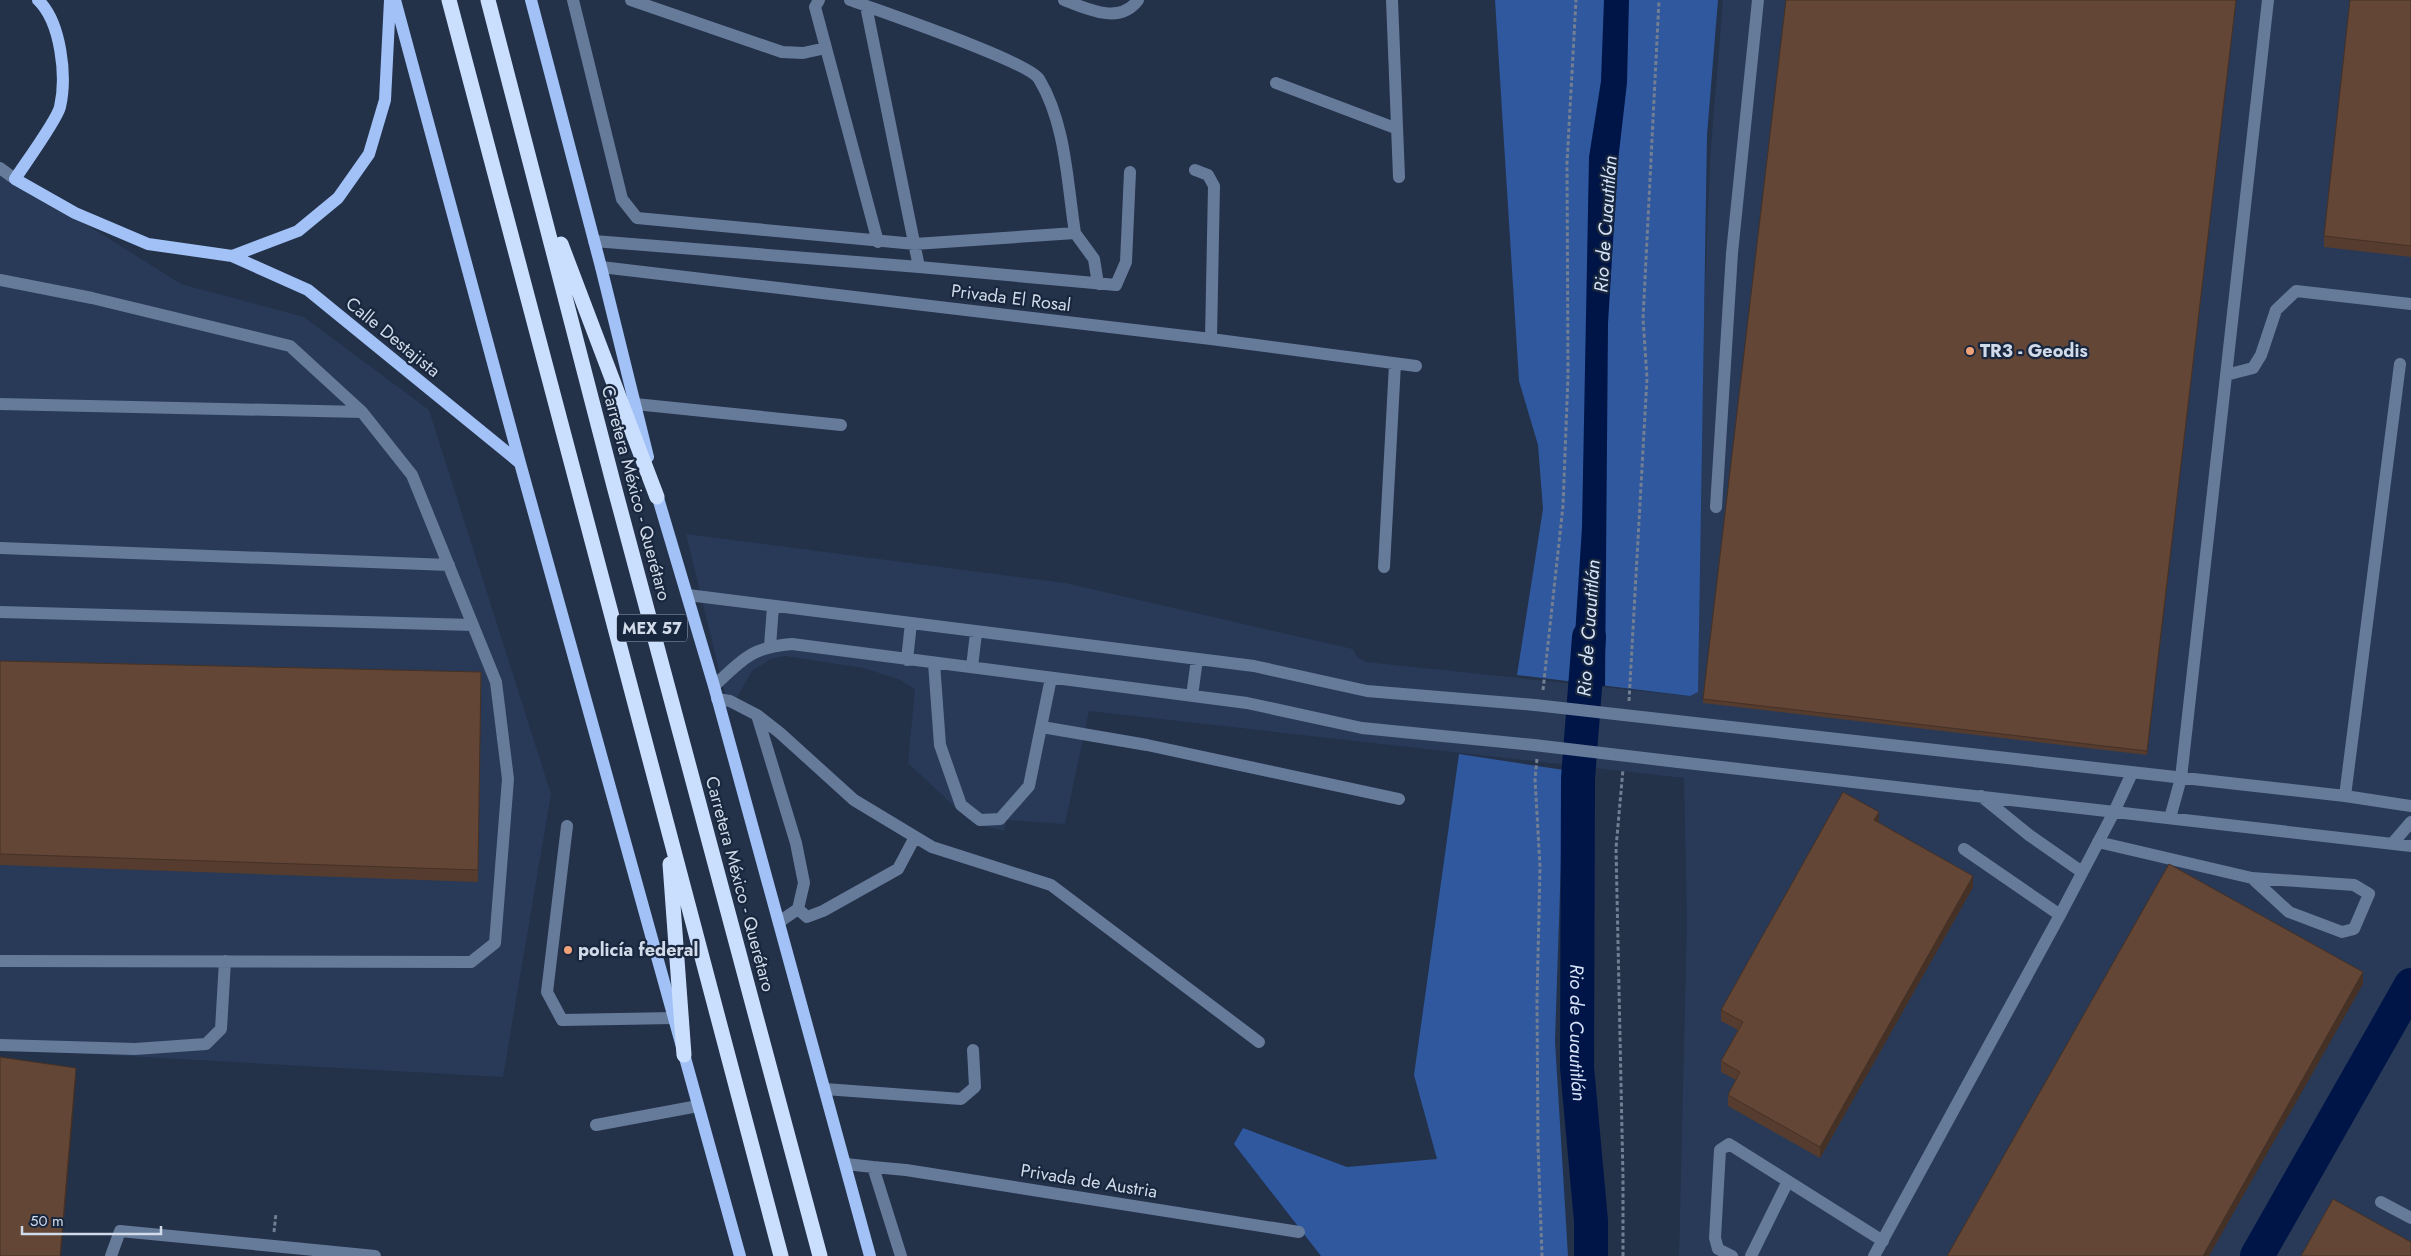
<svg xmlns="http://www.w3.org/2000/svg" width="2411" height="1256" font-family="Jost,sans-serif">
	<style>
		.built { fill: #283a57 }
		.green { fill: #2f589e }
		.water { fill: #001547 }
		.lines { fill: none; stroke-linecap: round; stroke-linejoin: round }
		.river { stroke: #001547; stroke-width: 34 }
		.path { stroke: #727e92; stroke-width: 3; stroke-dasharray: 4 2.5; stroke-linecap: butt }
		.minor { stroke: #667a9a; stroke-width: 12 }
		.major { stroke: #a1c1f7; stroke-width: 12 }
		.highway { stroke: #cadefe; stroke-width: 15 }
		.minor-bridge { stroke: #667a9a; stroke-width: 12 }
		.wall { fill: #553c2e }
		.shaded-wall { fill: #453126 }
		.building { fill: #634636; stroke: #453126 }
		.poi-dot { fill: #f0a378; stroke: #19273e; stroke-width: 2 }
		.labels { text-anchor: middle; stroke-width: 4.5; stroke-linejoin: round; paint-order: stroke }
		.shield { fill: #19273e; stroke: #99a4b6; stroke-width: 1 }
		.shield-label { font-size: 16px; font-weight: bold; fill: #d0dae9 }
		.street-label { font-size: 18px; fill: #d0dae9; stroke: #19273e }
		.poi-label { font-size: 18px; font-weight: bold; fill: #d0dae9; stroke: #19273e; text-anchor: start }
		.water-label { font-size: 19px; font-style: italic; fill: #d7e3f8; stroke: #19273e }
	</style>
	<rect width="100%" height="100%" fill="#233149"/>
	<path class="built" d="M 1723,0 L 2411,0 L 2411,1256 L 1679,1256 L 1687,922 L 1684,778 L 1089,711 L 1065,824 L 1007,820 L 1004,831 L 972,823 L 908,763 L 915,689 L 898,679 L 863,668 L 785,656 L 771,659 L 752,671 L 729,711 L 686,534 L 1065,583 L 1353,649 L 1357,657 L 1366,662 L 1689,696 L 1710,159 Z
		M 0,170 L 181,284 L 304,317 L 429,410 L 551,794 L 503,1077 L 0,1049 Z"/>
	<path class="green" d="M 1495,0 L 1718,0 L 1707,135 L 1698,692 L 1690,696 L 1517,675 L 1543,509 L 1538,445 L 1519,381 Z
		M 1459,754 L 1564,770 L 1555,1041 L 1568,1256 L 1321,1256 L 1234,1144 L 1243,1128 L 1347,1167 L 1437,1159 L 1414,1075 Z"/>
	<path class="water" d="M 1604,0 L 1629,0 L 1627,83 L 1618,161 L 1608,323 L 1605,686 L 1572,682 L 1582,527 L 1589,157 L 1601,81 Z"/>
	<g class="lines">
		<g class="river">
			<path id="s1" d="M 1589,637 L 1578,778 L 1577,1067 L 1591,1221 L 1591,1256"/>
			<path d="M 2257,1256 L 2411,985"/>
		</g>
		<path class="path" d="M 1543,690 L 1563,506 L 1568,376 L 1567,163 L 1576,0
			M 1629,701 L 1647,378 L 1643,319 L 1659,0
			M 1537,759 L 1535,779 L 1540,867 L 1537,1000 L 1538,1145 L 1542,1256
			M 274,1232 L 276,1213
			M 1623,1256 L 1623,1178 L 1616,848 L 1623,769"/>
		<path class="minor" d="M 573,0 L 622,199 L 637,218 L 915,244 L 1075,233 C 1067,182 1066,124 1039,79 C 1028,61 879,11 850,0
			M 631,0 L 782,52 L 803,53 L 826,48
			M 819,0 L 815,7 L 878,242
			M 1064,0 C 1087,9 1120,25 1138,0
			M 1392,0 L 1399,177
			M 866,6 L 919,267
			M 1276,83 L 1395,128
			M 0,168 L 15,179
			M 1195,170 L 1208,175 L 1214,186 L 1211,339
			M 1075,233 L 1094,259 L 1098,284
			M 594,241 L 919,267 L 1116,285 L 1126,262 L 1130,172
			M 601,267 L 1211,339 L 1416,366
			M 0,280 L 92,298 L 290,346 L 362,412 L 412,475 L 496,682 L 508,779 L 495,943 L 471,962 L 0,961
			M 2226,375 L 2253,368 L 2261,355 L 2276,310 L 2296,291 L 2411,304
			M 0,404 L 362,412
			M 635,404 L 841,425
			M 1716,507 L 1732,253 L 1758,0
			M 0,548 L 449,565
			M 1384,567 L 1395,364
			M 688,595 L 1254,666 L 1367,691 L 1535,705
			M 0,612 L 473,625
			M 770,646 L 773,606
			M 907,660 L 911,623
			M 934,663 L 940,745 L 961,805 L 980,820 L 1000,819 L 1029,786 L 1051,678
			M 972,667 L 976,633
			M 714,686 C 742,660 751,647 792,644 L 1247,703 L 1362,728 L 1534,745
			M 1192,696 L 1197,659
			M 717,699 L 730,701 L 757,715 L 796,843 L 804,883 L 798,909 L 779,922
			M 757,715 L 780,733 L 854,800 L 932,847 L 1051,885 L 1259,1042
			M 1677,721 L 2345,796 L 2411,806
			M 1042,727 L 1147,745 L 1399,799
			M 1678,762 L 2411,846
			M 1981,796 L 2029,835 L 2082,872
			M 2345,796 L 2400,364
			M 2170,818 L 2181,778 L 2268,0
			M 567,826 L 547,992 L 562,1020 L 674,1018
			M 2098,842 L 2252,878 L 2354,885 L 2369,894 L 2354,929 L 2342,932 L 2289,912 L 2252,878
			M 2392,844 L 2411,822
			M 1964,849 L 2060,915
			M 798,909 L 807,917 L 823,911 L 898,869 L 915,837
			M 0,1045 L 135,1049 L 206,1044 L 221,1029 L 225,961
			M 825,1089 L 961,1099 L 975,1087 L 973,1050
			M 596,1125 L 698,1106
			M 846,1164 L 873,1167 L 901,1256
			M 873,1167 L 906,1170 L 1299,1232
			M 2381,1202 L 2411,1218
			M 111,1256 L 120,1231 L 375,1256
			M 1732,1256 L 1718,1249 L 1715,1238 L 1720,1150 L 1729,1144 L 1883,1241
			M 1751,1256 L 1788,1181
			M 1874,1256 L 2060,915 L 2114,812 L 2132,773"/>
		<path class="major" d="M 38,0 C 61,22 67,76 60,107 C 57,120 24,165 15,179 L 75,213 L 148,244 L 232,256 L 308,290 L 520,463
			M 395,0 L 520,463 L 740,1256
			M 531,0 L 601,267 L 648,457
			M 232,256 L 298,231 L 338,198 L 369,154 L 385,100 L 390,0
			M 655,488 L 714,686 L 870,1256"/>
		<path class="highway" d="M 449,0 L 781,1256
			M 488,0 L 614,486 L 820,1256
			M 561,244 L 657,497
			M 670,864 L 684,1055"/>
		<path class="minor-bridge" d="M 1535,705 L 1677,721
			M 1534,745 L 1678,762"/>
	</g>
	<path class="wall" d="M 2236,0 L 2147,755 L 1703,703 L 1703,699 Z
		M 2411,0 L 2411,257 L 2324,247 L 2324,236 Z
		M 0,661 L 481,672 L 478,882 L 0,865 Z
		M 1879,823 L 1973,887 L 1820,1158 L 1728,1106 L 1728,1095 L 1736,1080 L 1721,1072 L 1721,1061 L 1738,1030 L 1721,1021 L 1721,1010 Z"/>
	<path class="shaded-wall" d="M 2236,0 L 2147,755 L 2147,751 Z
		M 1879,812 L 1879,823 L 1874,820 Z
		M 1973,876 L 1973,887 L 1820,1158 L 1820,1147 Z
		M 2363,972 L 2363,984 L 2209,1256 L 2203,1256 Z
		M 76,1068 L 76,1079 L 61,1256 L 60,1256 Z"/>
	<path class="building" d="M 1786,0 L 2236,0 L 2147,751 L 1703,699 Z
		M 2350,0 L 2411,0 L 2411,246 L 2324,236 Z
		M 0,661 L 481,672 L 478,870 L 0,854 Z
		M 1843,792 L 1879,812 L 1874,820 L 1973,876 L 1820,1147 L 1728,1095 L 1740,1072 L 1721,1061 L 1743,1022 L 1721,1010 Z
		M 2169,864 L 2363,972 L 2203,1256 L 1947,1256 Z
		M 0,1057 L 76,1068 L 60,1256 L 0,1256 Z
		M 2333,1199 L 2411,1242 L 2411,1256 L 2301,1256 Z"/>
	<g class="poi-dot">
		<circle cx="1970" cy="351" r="5"/>
		<circle cx="568" cy="950" r="5"/>
	</g>
	<g class="labels">
		<rect class="shield" x="617" y="614.5" width="70" height="27" rx="4"/>
		<g class="shield-label">
			<text x="652" y="634">MEX 57</text>
		</g>
		<g class="street-label">
			<text transform="translate(1011 298) rotate(7)" y="6">Privada El Rosal</text>
			<text transform="translate(393 337) rotate(39)" y="6">Calle Destajista</text>
			<text transform="translate(636 493) rotate(75)" y="6">Carretera México - Querétaro</text>
			<text transform="translate(740 884) rotate(75)" y="6">Carretera México - Querétaro</text>
			<text transform="translate(1089 1181) rotate(9)" y="6">Privada de Austria</text>
		</g>
		<g class="poi-label">
			<text x="1980" y="357">TR3 - Geodis</text>
			<text x="578" y="956">policía federal</text>
		</g>
		<g class="water-label">
			<text transform="translate(1605 224) rotate(-86)" y="7">Rio de Cuautitlán</text>
			<text transform="translate(1588 628) rotate(-86)" y="7">Rio de Cuautitlán</text>
			<text dy="7" stroke="none"><textPath href="#s1" startOffset="396">Rio de Cuautitlán</textPath></text>
		</g>
	</g>
	<path d="M22 1226v8h139v-8" fill="none" stroke="#d0dae9" stroke-width="2.5"/>
	<text x="30" y="1226" font-size="15" fill="#d0dae9" stroke="#19273e" stroke-width="4" paint-order="stroke">50 m</text>
</svg>
